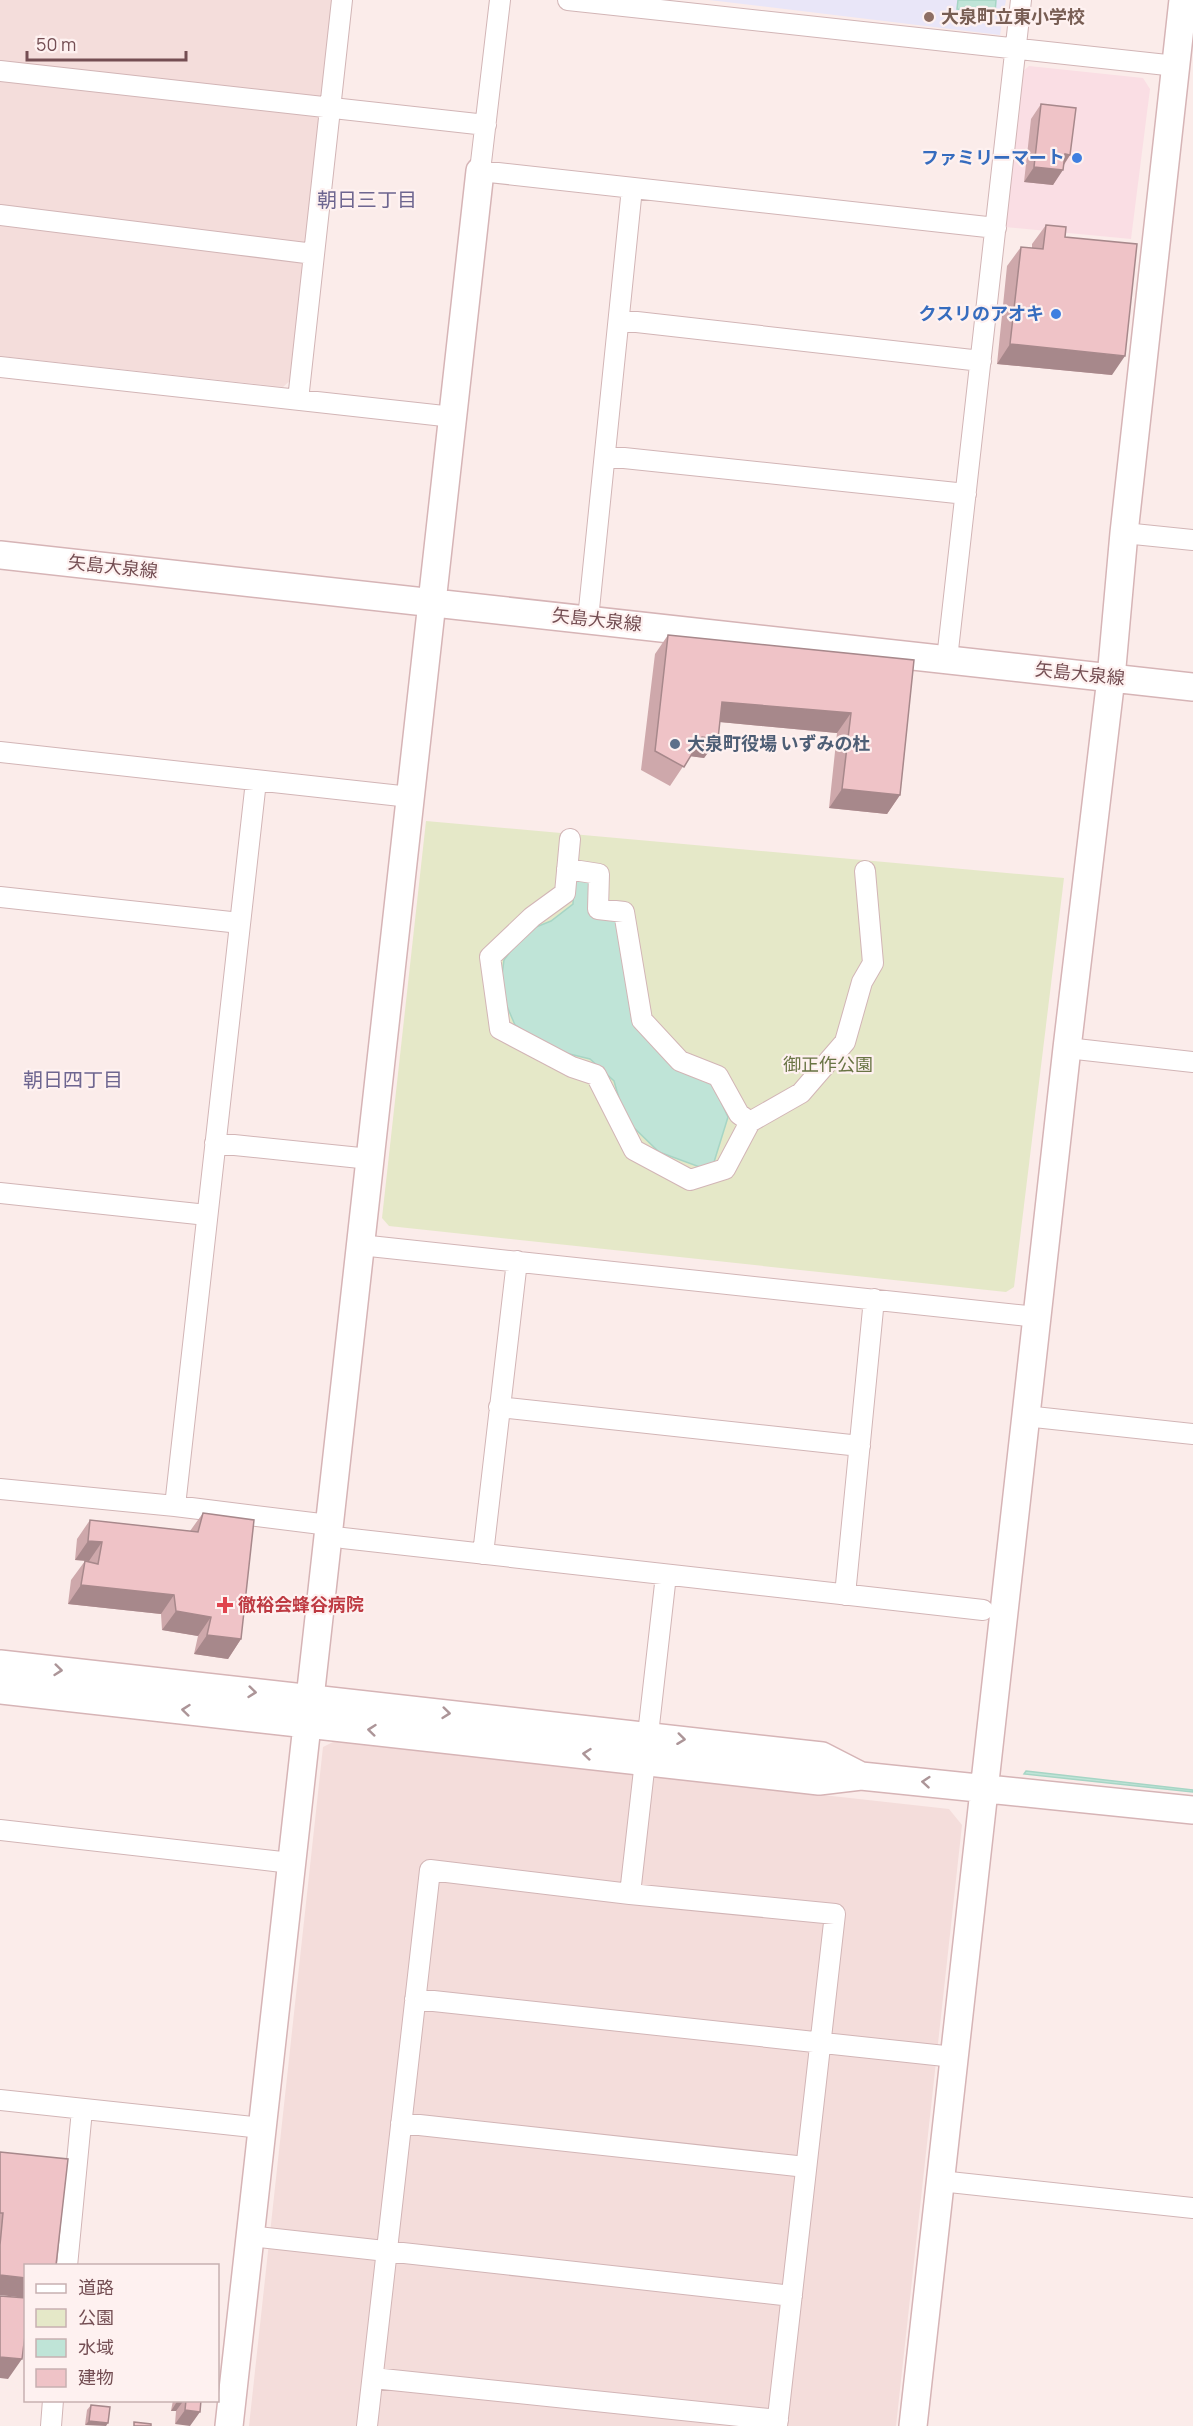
<svg xmlns="http://www.w3.org/2000/svg" width="1193" height="2426" font-family="Manrope,'Noto Sans JP',sans-serif">
	<style>
		.residential { fill: #f4dddb }
		.commercial { fill: #fadee4 }
		.education { fill: #e9e6f8 }
		.green { fill: #e5e8c8 }
		.water { fill: #bfe4d7; stroke: #a6d5c5; stroke-width: 1.5 }
		.lines { fill: none; stroke-linecap: round; stroke-linejoin: round }
		.street-casing { stroke: #d2b5b6; stroke-width: 22 }
		.secondary-casing { stroke: #d6b4b6; stroke-width: 30 }
		.street { stroke: #fff; stroke-width: 20 }
		.secondary { stroke: #fff; stroke-width: 27 }
		.wall { fill: #cea8ab }
		.shaded-wall { fill: #a7888b }
		.building { fill: #efc3c7; stroke: #a7888b; stroke-width: 1.5 }
		.oneway { stroke: #ac9598 }
		.education-dot { fill: #8d6e63; stroke: #fef1f0; stroke-width: 2 }
		.shop-dot { fill: #3f7fe0; stroke: #fef1f0; stroke-width: 2 }
		.service-dot { fill: #5c6f8a; stroke: #fef1f0; stroke-width: 2 }
		.health-dot { fill: #e0444e; stroke: #fef1f0; stroke-width: 2 }
		.labels { text-anchor: middle; stroke-width: 4.5; stroke-linejoin: round; paint-order: stroke }
		.education-label { font-size: 18px; font-weight: bold; fill: #785e54; stroke: #fef1f0; text-anchor: start }
		.shop-label { font-size: 18px; font-weight: bold; fill: #366cbe; stroke: #fef1f0; text-anchor: end }
		.street-label { font-size: 18px; fill: #744e53; stroke: #fef1f0 }
		.service-label { font-size: 18px; font-weight: bold; fill: #4e5e75; stroke: #fef1f0; text-anchor: start }
		.park-label { font-size: 18px; fill: #697444; stroke: #fef1f0 }
		.health-label { font-size: 18px; font-weight: bold; fill: #be3a42; stroke: #fef1f0; text-anchor: start }
		.neighbourhood-label { font-size: 20px; fill: #6e6690; stroke: #fef1f0 }
	</style>
	<rect width="100%" height="100%" fill="#fbecea"/>
	<path class="residential" d="M 0,0 L 334,0 L 292,379 L 283,387 L 0,356 Z
		M 335,1741 L 949,1809 L 962,1825 L 896,2426 L 249,2426 L 323,1747 Z"/>
	<path class="commercial" d="M 1029,66 L 1143,78 L 1150,89 L 1131,239 L 1005,227 L 1021,73 Z"/>
	<path class="education" d="M 709,0 L 1006,0 L 1000,35 Z"/>
	<path class="green" d="M 426,821 L 1064,878 L 1014,1287 L 1006,1292 L 389,1226 L 382,1218 Z"/>
	<path class="water" d="M 958,0 L 996,0 L 995,13 L 957,9 Z
		M 574,880 L 596,882 L 595,910 L 622,916 L 634,1023 L 712,1082 L 728,1117 L 714,1162 L 705,1169 L 659,1152 L 625,1119 L 614,1081 L 590,1059 L 553,1050 L 515,1025 L 500,990 L 504,960 L 526,931 L 551,921 L 573,904 Z
		M 1026,1771 L 1193,1790 L 1193,1792 L 1024,1774 Z"/>
	<g class="lines">
		<defs>
			<path id="street" d="M 500,0 L 480,171 L 996,228
				M 568,0 L 1176,66
				M 0,71 L 486,125
				M 0,215 L 314,254
				M 619,320 L 981,361
				M 0,367 L 453,417
				M 298,400 L 342,0
				M 605,456 L 966,494
				M 1124,533 L 1193,540
				M 588,619 L 632,188
				M 947,659 L 1021,0
				M 0,752 L 410,797
				M 570,839 L 565,893 L 532,917 L 490,957 L 500,1029 L 572,1067 L 596,1075 L 634,1150 L 690,1180 L 725,1169 L 750,1122 L 801,1093 L 845,1042 L 862,982 L 873,963 L 865,871
				M 567,869 L 599,874 L 598,909 L 624,912 L 642,1020 L 680,1061 L 718,1076 L 739,1114 L 750,1122
				M 0,897 L 240,923
				M 1067,1048 L 1193,1062
				M 215,1143 L 370,1159
				M 0,1193 L 207,1215
				M 360,1245 L 1037,1317
				M 499,1407 L 860,1446
				M 1025,1416 L 1193,1434
				M 0,1489 L 175,1506 L 329,1525
				M 175,1506 L 256,781
				M 343,1538 L 983,1610
				M 483,1554 L 517,1261
				M 845,1595 L 874,1299
				M 0,1830 L 291,1863
				M 630,1894 L 666,1575
				M 415,1999 L 954,2057
				M 0,2100 L 262,2128
				M 401,2123 L 806,2167
				M 940,2181 L 1193,2208
				M 250,2236 L 792,2296
				M 67,2266 L 82,2110
				M 373,2378 L 778,2420
				M 51,2426 L 53,2400
				M 367,2426 L 430,1870 L 630,1894 L 835,1914 L 777,2426"/>
			<path id="secondary" d="M 0,555 L 1193,687
				M 0,1664 L 822,1756 L 861,1776
				M 0,1690 L 819,1781 L 861,1776 L 1193,1810
				M 229,2426 L 480,171
				M 913,2426 L 1067,1048 L 1111,678 L 1124,533 L 1183,0"/>
		</defs>
		<use href="#street" class="street-casing"/>
		<use href="#secondary" class="secondary-casing"/>
		<use href="#street" class="street"/>
		<use href="#secondary" class="secondary"/>
	</g>
	<path class="wall" d="M 1041,104 L 1070,155 L 1064,165 L 1053,185 L 1024,182 L 1031,119 Z
		M 1046,225 L 1065,237 L 1112,375 L 997,364 L 1007,266 L 1021,247 L 1032,248 L 1032,244 Z
		M 668,635 L 914,660 L 900,795 L 887,814 L 829,808 L 837,733 L 720,722 L 718,739 L 704,758 L 690,756 L 670,786 L 641,770 L 655,654 Z
		M 203,1513 L 241,1639 L 228,1659 L 194,1654 L 198,1636 L 162,1630 L 161,1614 L 68,1604 L 71,1580 L 85,1561 L 89,1562 L 89,1561 L 75,1560 L 77,1539 L 90,1520 L 190,1531 Z
		M 0,2152 L 68,2159 L 0,2295 Z
		M 173,2400 L 201,2400 L 175,2424 L 176,2411 L 171,2411 Z
		M 91,2405 L 110,2407 L 85,2425 L 87,2410 Z"/>
	<path class="shaded-wall" d="M 1065,154 L 1070,155 L 1060,170 Z
		M 1034,167 L 1063,170 L 1053,185 L 1024,182 Z
		M 1010,344 L 1125,356 L 1112,375 L 997,364 Z
		M 722,702 L 851,713 L 837,733 L 709,721 Z
		M 702,737 L 718,739 L 704,758 L 689,756 Z
		M 842,789 L 900,795 L 887,814 L 829,808 Z
		M 88,1541 L 102,1542 L 89,1561 L 75,1560 Z
		M 81,1585 L 174,1595 L 161,1614 L 68,1604 Z
		M 176,1611 L 211,1617 L 198,1636 L 162,1630 Z
		M 207,1635 L 241,1639 L 228,1659 L 194,1654 Z
		M 0,2275 L 26,2278 L 26,2298 L 0,2295 Z
		M 0,2357 L 22,2359 L 8,2379 L 0,2378 Z
		M 178,2400 L 184,2400 L 176,2411 L 171,2411 Z
		M 185,2410 L 200,2412 L 190,2426 L 175,2424 Z
		M 89,2421 L 108,2423 L 106,2426 L 85,2425 Z"/>
	<path class="building" d="M 1041,104 L 1076,108 L 1070,155 L 1065,154 L 1063,170 L 1034,167 Z
		M 1046,225 L 1066,227 L 1065,237 L 1137,244 L 1125,356 L 1010,344 L 1021,247 L 1043,249 Z
		M 668,635 L 914,660 L 900,795 L 842,789 L 851,713 L 722,702 L 718,739 L 702,737 L 684,767 L 655,751 Z
		M 203,1513 L 254,1520 L 241,1639 L 207,1635 L 211,1617 L 176,1611 L 174,1595 L 81,1585 L 85,1561 L 98,1564 L 102,1542 L 88,1541 L 90,1520 L 198,1532 Z
		M 0,2152 L 68,2159 L 56,2265 L 26,2265 L 26,2278 L 0,2275 L 0,2245 L 3,2213 L 0,2213 Z
		M 0,2296 L 26,2298 L 26,2327 L 22,2359 L 0,2357 Z
		M 186,2400 L 201,2400 L 200,2412 L 185,2410 Z
		M 91,2405 L 110,2407 L 108,2423 L 89,2421 Z
		M 134,2422 L 151,2424 L 151,2426 L 134,2426 Z"/>
	<defs><path id="oneway-chevron" d="M-2-3.5L2.5 0L-2 3.5" fill="none" stroke-width="1.6" stroke-linecap="round" stroke-linejoin="round" transform="scale(1.5)"/></defs>
	<g class="oneway">
		<use href="#oneway-chevron" transform="translate(58 1670) rotate(6)"/>
		<use href="#oneway-chevron" transform="translate(252 1692) rotate(6)"/>
		<use href="#oneway-chevron" transform="translate(186 1710) rotate(-174)"/>
		<use href="#oneway-chevron" transform="translate(446 1713) rotate(6)"/>
		<use href="#oneway-chevron" transform="translate(372 1730) rotate(-174)"/>
		<use href="#oneway-chevron" transform="translate(681 1739) rotate(7)"/>
		<use href="#oneway-chevron" transform="translate(587 1754) rotate(-174)"/>
		<use href="#oneway-chevron" transform="translate(926 1782) rotate(-175)"/>
	</g>
	<circle class="education-dot" cx="929" cy="17" r="6"/>
	<g class="shop-dot">
		<circle cx="1077" cy="158" r="6"/>
		<circle cx="1056" cy="314" r="6"/>
	</g>
	<circle class="service-dot" cx="675" cy="744" r="6"/>
	<path class="health-dot" d="M222 1596h6v6h6v6h-6v6h-6v-6h-6v-6h6z"/>
	<g class="labels">
		<g class="education-label">
			<text x="941" y="23">大泉町立東小学校</text>
		</g>
		<g class="shop-label">
			<text x="1065" y="164">ファミリーマート</text>
			<text x="1044" y="320">クスリのアオキ</text>
		</g>
		<g class="street-label">
			<text transform="translate(113 567) rotate(6)" y="6">矢島大泉線</text>
			<text transform="translate(597 620) rotate(6)" y="6">矢島大泉線</text>
			<text transform="translate(1080 674) rotate(6)" y="6">矢島大泉線</text>
		</g>
		<g class="service-label">
			<text x="687" y="750">大泉町役場 いずみの杜</text>
		</g>
		<g class="park-label">
			<text x="828" y="1071">御正作公園</text>
		</g>
		<g class="health-label">
			<text x="238" y="1611">徹裕会蜂谷病院</text>
		</g>
		<g class="neighbourhood-label">
			<text x="367" y="207">朝日三丁目</text>
			<text x="73" y="1087">朝日四丁目</text>
		</g>
	</g>
	<rect x="24" y="2264" width="195" height="138" fill="#fef1f0" stroke="#c7b0b1" stroke-width="1.5"/>
	<rect x="36" y="2284" width="30" height="9" fill="#ffffff" stroke="#c7b0b1" stroke-width="1.5"/>
	<text x="78" y="2294" font-size="18" fill="#744e53">道路</text>
	<rect x="36" y="2309" width="30" height="18" fill="#e5e8c8" stroke="#c7b0b1" stroke-width="1.5"/>
	<text x="78" y="2324" font-size="18" fill="#744e53">公園</text>
	<rect x="36" y="2339" width="30" height="18" fill="#bfe4d7" stroke="#c7b0b1" stroke-width="1.5"/>
	<text x="78" y="2354" font-size="18" fill="#744e53">水域</text>
	<rect x="36" y="2369" width="30" height="18" fill="#efc3c7" stroke="#c7b0b1" stroke-width="1.5"/>
	<text x="78" y="2384" font-size="18" fill="#744e53">建物</text>
	<path d="M27 51v9h159v-9" fill="none" stroke="#744e53" stroke-width="3"/>
	<text x="36" y="51" font-size="18" fill="#744e53" stroke="#fef1f0" stroke-width="4.5" paint-order="stroke">50 m</text>
</svg>
